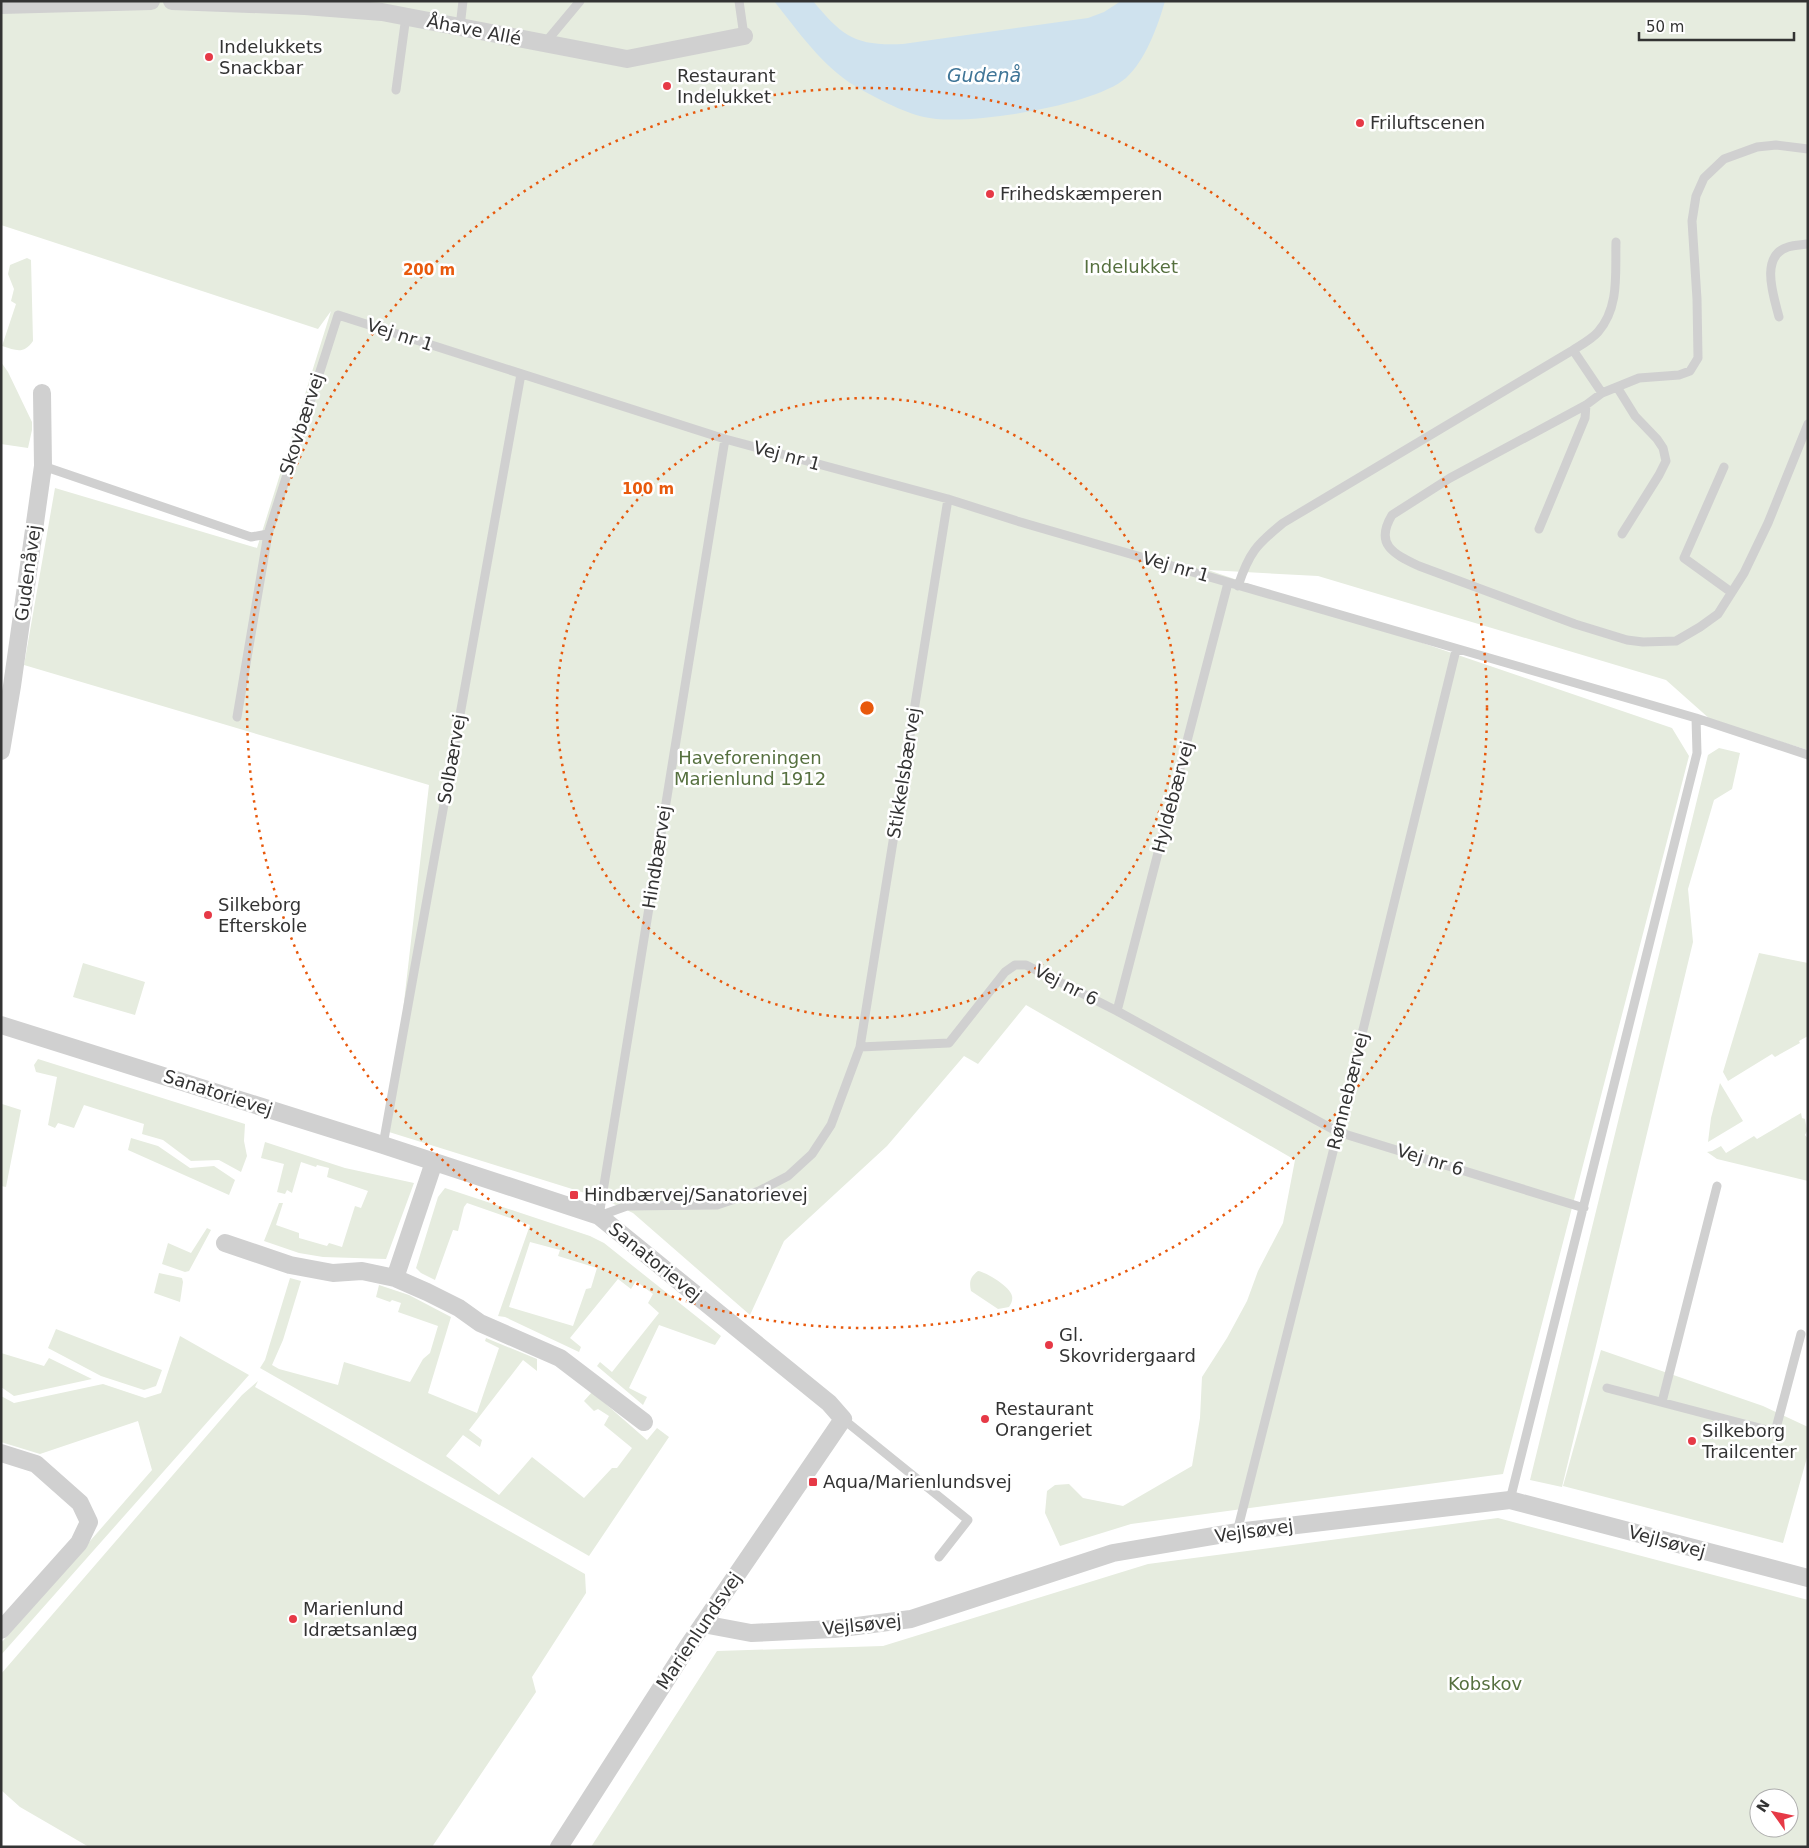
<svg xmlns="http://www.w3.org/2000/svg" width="1809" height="1848" font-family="'DejaVu Sans',sans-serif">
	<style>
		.green { fill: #e6ecdf; fill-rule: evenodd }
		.water { fill: #cfe2ee }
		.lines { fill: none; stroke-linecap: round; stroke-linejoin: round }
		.lane { stroke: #d0d0d0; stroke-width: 9 }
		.street { stroke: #d0d0d0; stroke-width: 18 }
		.ring { fill: none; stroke: #e8590c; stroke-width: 2.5; stroke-dasharray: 2.5 5 }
		.poi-dot { fill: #e63946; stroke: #fff; stroke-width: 2 }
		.labels { text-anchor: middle; stroke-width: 5; stroke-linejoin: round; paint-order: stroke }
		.street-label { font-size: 18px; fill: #333; stroke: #fff }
		.poi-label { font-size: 18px; fill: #333; stroke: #fff; text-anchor: start }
		.park-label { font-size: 18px; fill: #56703f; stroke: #fff }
		.water-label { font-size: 19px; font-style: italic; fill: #3f7597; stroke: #fff }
		.centre { fill: #e8590c; stroke: #fff; stroke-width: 2.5 }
		.ring-label { font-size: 15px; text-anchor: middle; font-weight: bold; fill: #e8590c; stroke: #fff; stroke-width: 5; stroke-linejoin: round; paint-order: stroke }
	</style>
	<rect width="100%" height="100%" fill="#fff"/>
	<path class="green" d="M 1,1 L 1808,1 L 1808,750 L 1711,720 L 1666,680 L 1318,576 L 1208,570 L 1672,728 L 1689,756 L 1503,1474 L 1131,1524 L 1060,1546 L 1045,1513 L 1047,1491 L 1055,1485 L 1069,1484 L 1083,1498 L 1123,1506 L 1192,1466 L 1200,1418 L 1202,1377 L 1227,1338 L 1247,1301 L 1258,1271 L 1283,1223 L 1295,1160 L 1026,1005 L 978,1064 L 964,1056 L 887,1146 L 784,1241 L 750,1315 L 633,1213 L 601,1198 L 389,1132 L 429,785 L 24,665 L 55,488 L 257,548 L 331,311 L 318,329 L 1,225 Z
		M 27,258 L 31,260 L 33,341 C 23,355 16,350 2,346 L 16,304 L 11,301 L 14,289 L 8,274 L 10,265 Z
		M 1,362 L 8,372 L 32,422 L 32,430 L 28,448 L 1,444 Z
		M 1719,748 L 1740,753 L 1732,789 L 1714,800 L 1688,889 L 1693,942 L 1562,1487 L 1530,1480 L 1708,755 Z
		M 1759,953 L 1808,963 L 1808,1036 L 1799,1041 L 1800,1043 L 1775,1057 L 1772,1054 L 1728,1081 L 1723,1072 Z
		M 83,963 L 145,982 L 135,1015 L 73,997 Z
		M 38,1059 L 245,1124 L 244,1141 L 247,1156 L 241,1172 L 219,1160 L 191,1161 L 163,1140 L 142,1134 L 144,1124 L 84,1105 L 74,1128 L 58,1123 L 55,1128 L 48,1125 L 57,1077 L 36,1072 L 34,1065 Z
		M 1720,1083 L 1743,1121 L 1708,1142 L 1711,1118 Z
		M 2,1104 L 21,1110 L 6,1187 L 1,1186 Z
		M 1801,1113 L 1802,1118 L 1805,1119 L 1807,1131 L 1805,1135 L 1808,1139 L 1808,1181 L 1717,1159 L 1707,1152 L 1712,1151 L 1721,1146 L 1726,1153 L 1754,1136 L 1757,1139 Z
		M 131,1138 L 158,1146 L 190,1168 L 214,1166 L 235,1180 L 229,1195 L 128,1150 Z
		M 265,1142 L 345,1168 L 414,1183 L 386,1259 L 323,1257 L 299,1253 L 264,1241 L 279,1203 L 283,1203 L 276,1225 L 299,1233 L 299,1238 L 327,1246 L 329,1243 L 342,1247 L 355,1206 L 361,1208 L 368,1191 L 327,1177 L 329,1168 L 317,1165 L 316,1167 L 301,1162 L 292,1193 L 287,1190 L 285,1194 L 277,1192 L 284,1164 L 261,1158 Z
		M 445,1188 L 590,1236 L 604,1243 L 721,1336 L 715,1345 L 659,1325 L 629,1388 L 647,1397 L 643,1405 L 597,1366 L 600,1362 L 612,1372 L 659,1313 L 648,1303 L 653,1294 L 636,1281 L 631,1289 L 618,1279 L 570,1338 L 581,1347 L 579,1352 L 505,1317 L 498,1316 L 530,1225 L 467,1203 L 464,1207 L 458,1231 L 453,1230 L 435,1280 L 421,1273 L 416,1268 L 438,1197 ZM 530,1242 L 560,1250 L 558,1256 L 597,1268 L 591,1288 L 586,1289 L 573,1326 L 509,1307 Z
		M 207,1228 L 211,1230 L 189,1271 L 185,1272 L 162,1264 L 168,1243 L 191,1253 Z
		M 978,1271 C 986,1272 1011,1287 1012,1296 C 1013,1300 1011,1304 1009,1307 L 998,1309 L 971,1291 C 969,1282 970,1277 978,1271 Z
		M 159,1273 L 182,1278 L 183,1282 L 180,1302 L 154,1293 Z
		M 290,1278 L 301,1281 L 283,1340 L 272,1365 L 279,1369 L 338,1385 L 344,1362 L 410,1382 L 423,1359 L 430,1353 L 438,1326 L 398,1312 L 401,1303 L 392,1300 L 390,1302 L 376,1297 L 379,1285 L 409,1295 L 451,1317 L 428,1393 L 477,1413 L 499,1348 L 485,1341 L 486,1338 L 537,1359 L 537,1371 L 523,1360 L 469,1430 L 482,1440 L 480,1447 L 463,1435 L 446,1456 L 499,1495 L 532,1457 L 584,1498 L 612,1468 L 617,1468 L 632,1448 L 604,1425 L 609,1416 L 598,1409 L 594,1411 L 584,1401 L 592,1392 L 647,1440 L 657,1428 L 669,1437 L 589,1556 L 260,1368 L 265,1360 Z
		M 56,1329 L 162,1370 L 156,1386 L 144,1390 L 101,1376 L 48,1348 Z
		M 180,1336 L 249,1375 L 1,1655 L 1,1643 L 152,1470 L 138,1421 L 40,1454 L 1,1442 L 1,1396 L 14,1403 L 103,1384 L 145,1398 L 161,1393 Z
		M 1601,1350 L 1763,1406 L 1808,1427 L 1808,1454 L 1783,1543 L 1563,1486 Z
		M 1,1353 L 44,1366 L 49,1358 L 92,1379 L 14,1396 L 1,1387 Z
		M 258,1381 L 255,1387 L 585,1574 L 586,1593 L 532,1677 L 536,1692 L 432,1847 L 89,1847 L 20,1807 L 1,1790 L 1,1674 L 242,1395 Z
		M 1498,1518 L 1808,1600 L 1808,1847 L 591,1847 L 717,1651 L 883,1646 L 1148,1564 ZM 1759,1798 L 1789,1798 L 1789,1828 L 1759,1828 Z"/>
	<path class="water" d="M 774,1 L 813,1 C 843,37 855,46 903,44 L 1088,18 L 1104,12 L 1121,1 L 1165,1 C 1158,26 1145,61 1126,78 C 1094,106 964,127 924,117 C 902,112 874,97 855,86 C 823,67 797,30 774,1 Z"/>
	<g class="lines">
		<path class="lane" d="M 739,1 L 744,36
			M 460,27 L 463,1
			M 545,43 L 580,1
			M 396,90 L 406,16
			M 1808,149 L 1776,145 L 1757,147 L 1724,159 L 1704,178 L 1696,196 L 1692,221 L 1697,299 L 1698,358 L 1690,371 L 1679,375 L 1639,378 L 1602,393 L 1586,405 L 1450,478 L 1392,515 C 1374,545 1394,554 1419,566 L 1575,624 L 1627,640 L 1643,642 L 1676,641 L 1700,627 L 1718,614 L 1744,573 L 1768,523 L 1808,424
			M 1779,317 C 1774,297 1759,256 1788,247 C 1794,245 1801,245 1808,244
			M 1573,350 L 1602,393
			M 1617,387 L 1635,416 L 1657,439 L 1663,448 L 1666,461 L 1659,475 L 1622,534
			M 725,439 L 599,1216 L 627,1206 L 717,1205 L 759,1191 L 788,1176 L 812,1154 L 831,1125 L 860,1047 L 949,1043 L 1005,972 L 1015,965 L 1026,965 L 1117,1011 L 1338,1132 L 1584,1208
			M 43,466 L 251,537 L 268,534
			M 1724,467 L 1684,558 L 1731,592
			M 1539,529 L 1585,418 L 1586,405
			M 1238,586 C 1249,553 1256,545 1283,523 L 1573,350 C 1581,345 1592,339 1598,332 C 1620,307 1615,272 1616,242
			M 237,717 L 268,534 L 338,315 L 725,439 L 948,499 L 1017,521 L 1696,718 L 1697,753 L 1510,1500
			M 1696,718 L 1808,755
			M 1117,1011 L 1228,583
			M 860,1047 L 948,499
			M 383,1145 L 521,374
			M 1607,1388 L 1775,1432 L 1801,1334
			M 1662,1402 L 1717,1186
			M 843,1419 L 968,1520 L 939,1557
			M 1237,1532 L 1338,1132 L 1456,650"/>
		<path class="street" d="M 172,1 L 305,6 L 382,12 L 627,59 L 744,36
			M 1,5 L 151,1
			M 1,751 L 12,686 L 43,466 L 42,393
			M 1,1025 L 383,1145 L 599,1216 L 829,1403 L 843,1419 L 686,1649 L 559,1847
			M 225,1243 L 290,1265 L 333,1273 L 362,1271 L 395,1278 L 427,1292 L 459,1308 L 480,1323 L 560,1358 L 644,1422
			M 395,1278 L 434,1162
			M 1,1453 L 36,1464 L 80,1503 L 89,1522 L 79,1543 L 1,1630
			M 703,1624 L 751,1633 L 834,1629 L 911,1619 L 1113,1553 L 1237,1532 L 1510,1500 L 1808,1578"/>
	</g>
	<g class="ring">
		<circle cx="867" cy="708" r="310"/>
		<circle cx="867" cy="708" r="620"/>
	</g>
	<g class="poi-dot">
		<circle cx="209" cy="57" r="5"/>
		<circle cx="667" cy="86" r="5"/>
		<circle cx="1360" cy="123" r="5"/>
		<circle cx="990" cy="194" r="5"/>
		<circle cx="208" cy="915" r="5"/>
		<rect x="569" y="1190" width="10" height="10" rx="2.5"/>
		<circle cx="1049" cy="1345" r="5"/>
		<circle cx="985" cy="1419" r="5"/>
		<circle cx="1692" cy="1441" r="5"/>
		<rect x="808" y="1477" width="10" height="10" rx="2.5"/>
		<circle cx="293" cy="1619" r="5"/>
	</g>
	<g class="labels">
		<g class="street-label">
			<text transform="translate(474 30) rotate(11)" y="6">Åhave Allé</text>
			<text transform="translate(400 335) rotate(18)" y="6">Vej nr 1</text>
			<text transform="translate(302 424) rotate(-72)" y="6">Skovbærvej</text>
			<text transform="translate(787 456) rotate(15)" y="6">Vej nr 1</text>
			<text transform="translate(1176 567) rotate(16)" y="6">Vej nr 1</text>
			<text transform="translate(28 573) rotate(-82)" y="6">Gudenåvej</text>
			<text transform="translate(452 759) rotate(-80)" y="6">Solbærvej</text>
			<text transform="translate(904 773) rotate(-81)" y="6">Stikkelsbærvej</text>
			<text transform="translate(1173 797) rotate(-75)" y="6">Hyldebærvej</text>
			<text transform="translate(657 857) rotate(-81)" y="6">Hindbærvej</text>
			<text transform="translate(1066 985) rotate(27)" y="6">Vej nr 6</text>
			<text transform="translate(1348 1091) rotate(-76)" y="6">Rønnebærvej</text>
			<text transform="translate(218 1093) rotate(18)" y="6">Sanatorievej</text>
			<text transform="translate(1430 1160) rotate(17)" y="6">Vej nr 6</text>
			<text transform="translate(655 1262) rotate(39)" y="6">Sanatorievej</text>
			<text transform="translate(1254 1531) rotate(-8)" y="6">Vejlsøvej</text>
			<text transform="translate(1667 1542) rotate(15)" y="6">Vejlsøvej</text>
			<text transform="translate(862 1625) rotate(-6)" y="6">Vejlsøvej</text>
			<text transform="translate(699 1631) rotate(-56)" y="6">Marienlundsvej</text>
		</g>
		<g class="poi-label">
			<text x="219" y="53">Indelukkets<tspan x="219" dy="21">Snackbar</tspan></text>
			<text x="677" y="82">Restaurant<tspan x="677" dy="21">Indelukket</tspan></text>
			<text x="1370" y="129">Friluftscenen</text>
			<text x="1000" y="200">Frihedskæmperen</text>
			<text x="218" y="911">Silkeborg<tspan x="218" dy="21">Efterskole</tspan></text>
			<text x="584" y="1201">Hindbærvej/Sanatorievej</text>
			<text x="1059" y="1341">Gl.<tspan x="1059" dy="21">Skovridergaard</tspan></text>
			<text x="995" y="1415">Restaurant<tspan x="995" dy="21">Orangeriet</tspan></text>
			<text x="1702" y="1437">Silkeborg<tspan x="1702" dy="21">Trailcenter</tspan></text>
			<text x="823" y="1488">Aqua/Marienlundsvej</text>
			<text x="303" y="1615">Marienlund<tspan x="303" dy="21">Idrætsanlæg</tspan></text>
		</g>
		<g class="park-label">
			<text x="1131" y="273">Indelukket</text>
			<text x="750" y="764">Haveforeningen<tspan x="750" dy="21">Marienlund 1912</tspan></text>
			<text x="1485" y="1690">Kobskov</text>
		</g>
		<g class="water-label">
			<text x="984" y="82">Gudenå</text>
		</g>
	</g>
	<circle cx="867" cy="708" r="8" class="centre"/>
	<g class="ring-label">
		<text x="429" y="275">200 m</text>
		<text x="648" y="494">100 m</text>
	</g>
	<rect width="1809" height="1848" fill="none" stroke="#333333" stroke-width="5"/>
	<g transform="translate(1774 1813) rotate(303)"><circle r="24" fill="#ffffff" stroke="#adadad"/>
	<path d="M0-4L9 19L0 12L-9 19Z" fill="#e63946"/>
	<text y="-8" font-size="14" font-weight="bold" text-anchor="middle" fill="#333333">N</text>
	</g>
	<path d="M1639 32v8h155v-8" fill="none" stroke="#333333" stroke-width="2.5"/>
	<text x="1646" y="32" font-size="15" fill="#333333" stroke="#ffffff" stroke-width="4" paint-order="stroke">50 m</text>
</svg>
